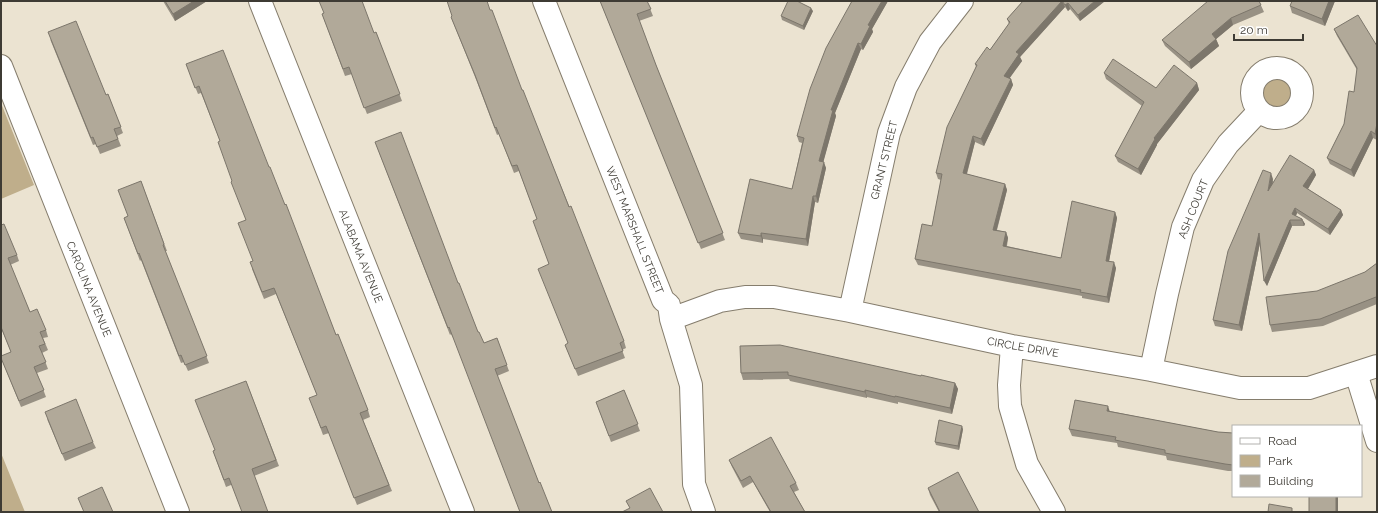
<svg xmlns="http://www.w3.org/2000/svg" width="1378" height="513" font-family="Raleway,sans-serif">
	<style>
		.green { fill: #bfae8b }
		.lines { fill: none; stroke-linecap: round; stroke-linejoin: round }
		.minor-casing { stroke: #857d6d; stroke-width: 24 }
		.minor { stroke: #fff; stroke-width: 22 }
		.wall { fill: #989184 }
		.shaded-wall { fill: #7c766b }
		.building { fill: #b1a999; stroke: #7c766b }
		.labels { text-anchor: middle; stroke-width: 3; stroke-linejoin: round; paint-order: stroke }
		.street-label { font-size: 11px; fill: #3e3b34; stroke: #fff }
	</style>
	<rect width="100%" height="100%" fill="#ebe3d1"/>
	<path class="green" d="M1257 93a20 20 0 1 1 40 0a20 20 0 1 1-40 0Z
		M 1,103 L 34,185 L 1,199 Z
		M 1,453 L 25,512 L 1,512 Z"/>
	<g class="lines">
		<defs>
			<path id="minor" d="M 260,1 L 463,512
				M 544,1 L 663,300 L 669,305 L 671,319 L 691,385 L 694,484 L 704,512
				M 1,66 L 178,512
				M1252 93a25 25 0 1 1 50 0a25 25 0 1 1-50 0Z
				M 850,311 L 889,133 L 906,87 L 930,42 L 962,1
				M 671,319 L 720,301 L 745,297 L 774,297 L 850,311 L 1012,346 L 1151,370 L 1240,388 L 1309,388 L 1377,366
				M 1012,346 L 1009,385 L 1010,406 L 1027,464 L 1054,512
				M 1151,370 L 1167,294 L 1183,227 L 1203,180 L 1228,144 L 1259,111
				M 1356,373 L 1377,441"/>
		</defs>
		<use href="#minor" class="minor-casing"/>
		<use href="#minor" class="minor"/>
	</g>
	<path class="wall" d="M 163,1 L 207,1 L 175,21 Z
		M 600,1 L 647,1 L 653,16 L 639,21 L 656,65 L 725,240 L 701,249 Z
		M 852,1 L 888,1 L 872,29 L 873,32 L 863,50 L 861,49 L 835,113 L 836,116 L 823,162 L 826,168 L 818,203 L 815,202 L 808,246 L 763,239 L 763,243 L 741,239 L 738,233 L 792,189 L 802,143 L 799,142 L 797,136 Z
		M 1023,1 L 1105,1 L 1080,21 L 1070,9 L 1068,11 L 1065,7 L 1020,57 L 1022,61 L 1009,78 L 1011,79 L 1013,85 L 984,146 L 975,142 L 967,174 L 1005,184 L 1007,190 L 997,230 L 1006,232 L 1008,238 L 1007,246 L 1061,258 L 1115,212 L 1117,218 L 1109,261 L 1116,268 L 1109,303 L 1082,298 L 1082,296 L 918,265 L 915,259 L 932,226 L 941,180 L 938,179 L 936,173 L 976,67 L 975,64 L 990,50 L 1009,24 L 1007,19 Z
		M 1259,1 L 1264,12 L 1233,25 L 1216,39 L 1219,46 L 1191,69 L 1165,46 L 1162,40 Z
		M 1335,1 L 1325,26 L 1292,13 L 1290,6 Z
		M 813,11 L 804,30 L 782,20 L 781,16 Z
		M 324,13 L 374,33 L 376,32 L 402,101 L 367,114 L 352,74 L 345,76 L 322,14 Z
		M 451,17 L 522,90 L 624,341 L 626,348 L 622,350 L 625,358 L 578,376 L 565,345 L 568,344 L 549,265 L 537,219 L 519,171 L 514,173 L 499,134 L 497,135 L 477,82 Z
		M 1334,29 L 1377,46 L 1377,140 L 1373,138 L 1354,177 L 1330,164 L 1327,158 L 1344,124 L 1354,92 L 1357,70 L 1337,36 Z
		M 50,39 L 106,95 L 108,94 L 123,133 L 117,136 L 121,146 L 100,154 L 96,144 L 93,145 Z
		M 186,64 L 269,167 L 336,335 L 368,410 L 370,417 L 363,420 L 392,491 L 357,505 L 329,433 L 323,435 L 312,405 L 317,395 L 276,294 L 264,299 L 252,269 L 253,261 L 246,220 L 220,141 L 201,93 L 198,94 Z
		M 1104,73 L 1156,88 L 1197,83 L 1199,90 L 1157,144 L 1157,145 L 1141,175 L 1118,162 L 1115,156 L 1142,106 L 1106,79 Z
		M 375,142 L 458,283 L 478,332 L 484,343 L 497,338 L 509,371 L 497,376 L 539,483 L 552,512 L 451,334 L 450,335 Z
		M 1314,170 L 1316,175 L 1308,189 L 1341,210 L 1343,215 L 1330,235 L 1297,213 L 1296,216 L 1302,219 L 1305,224 L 1304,226 L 1292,226 L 1267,286 L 1260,243 L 1242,331 L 1215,326 L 1213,320 L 1273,179 L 1273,182 Z
		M 141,181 L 167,251 L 165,251 L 209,363 L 188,371 L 184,362 L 181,363 L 141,260 L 140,261 L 124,218 L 128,216 Z
		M 1,225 L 17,255 L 19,261 L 10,265 L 30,312 L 46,330 L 48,337 L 43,338 L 48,350 L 42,353 L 48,369 L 37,373 L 46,397 L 21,407 L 1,358 L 11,352 L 1,328 Z
		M 1377,263 L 1377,304 L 1323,326 L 1272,332 L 1270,325 L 1365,272 Z
		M 740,346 L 955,383 L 958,389 L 952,414 L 898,402 L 898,404 L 867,397 L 867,398 L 790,381 L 789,379 L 743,380 L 741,373 Z
		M 246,381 L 279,466 L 226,487 L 213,451 L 215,450 Z
		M 624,390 L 640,431 L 611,442 L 596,402 Z
		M 1110,411 L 1155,420 L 1218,432 L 1233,433 L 1233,471 L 1228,471 L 1167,460 L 1166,456 L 1118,447 L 1117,443 L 1072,436 L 1069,429 Z
		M 47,419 L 93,442 L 96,448 L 65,461 Z
		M 963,429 L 959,450 L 936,445 L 935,442 Z
		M 729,460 L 796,483 L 799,490 L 794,492 L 805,512 L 770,512 L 753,482 L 743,488 L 732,467 Z
		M 928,488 L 979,512 L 939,512 L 930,495 Z"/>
	<path class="shaded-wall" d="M 194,1 L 207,1 L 175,21 L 173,14 Z
		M 882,1 L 888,1 L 872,29 L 873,32 L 863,50 L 861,44 L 868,25 Z
		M 1062,1 L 1065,7 L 1020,57 L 1022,61 L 1007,82 L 1004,76 L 1016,52 Z
		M 1095,1 L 1105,1 L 1080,21 L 1078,15 Z
		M 1329,1 L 1335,1 L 1325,26 L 1322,19 Z
		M 1068,3 L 1070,9 L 1068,11 L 1065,5 Z
		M 811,8 L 813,11 L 804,30 L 803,26 Z
		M 1231,18 L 1233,25 L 1215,40 L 1216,39 L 1219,46 L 1191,69 L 1189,62 L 1212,34 Z
		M 858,43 L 861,49 L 835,113 L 836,116 L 822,167 L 819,161 L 831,110 Z
		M 1011,79 L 1013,85 L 984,146 L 981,139 Z
		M 1197,83 L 1199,90 L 1157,144 L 1157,145 L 1141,175 L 1138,169 L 1154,138 Z
		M 1377,123 L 1377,138 L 1375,134 Z
		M 1371,131 L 1373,138 L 1354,177 L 1351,170 Z
		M 973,136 L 975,142 L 965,180 L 963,173 Z
		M 824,162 L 826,168 L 818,203 L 816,196 Z
		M 1314,170 L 1316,175 L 1306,192 L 1303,186 Z
		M 1271,173 L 1273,179 L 1270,196 L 1268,191 Z
		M 1005,184 L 1007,190 L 995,236 L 993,230 Z
		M 813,196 L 815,202 L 808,246 L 806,239 Z
		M 1295,208 L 1297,213 L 1294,220 L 1292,214 Z
		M 1341,210 L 1343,215 L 1330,235 L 1328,229 Z
		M 1115,212 L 1117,218 L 1108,267 L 1106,261 Z
		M 1302,219 L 1305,224 L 1304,226 L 1302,220 Z
		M 1290,220 L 1292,226 L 1267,286 L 1264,281 Z
		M 1006,232 L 1008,238 L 1005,252 L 1003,246 Z
		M 761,233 L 763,239 L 763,243 L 761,236 Z
		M 1259,233 L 1261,238 L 1242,331 L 1239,325 Z
		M 1114,262 L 1116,268 L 1109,303 L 1107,297 Z
		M 955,383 L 958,389 L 952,414 L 950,408 Z
		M 865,390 L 867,397 L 867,398 L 865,392 Z
		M 1108,406 L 1110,412 L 1107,411 Z
		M 962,426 L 963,429 L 959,450 L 958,446 Z
		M 1336,496 L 1338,496 L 1338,512 L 1336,512 Z"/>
	<path class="building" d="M 165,1 L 194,1 L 173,14 Z
		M 319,1 L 362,1 L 374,33 L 376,32 L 400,94 L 364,108 L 349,67 L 343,69 L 322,14 L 324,13 Z
		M 447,1 L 487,1 L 490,10 L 492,10 L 522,90 L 523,90 L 569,207 L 571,206 L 624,341 L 620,343 L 623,351 L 575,369 L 565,345 L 568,343 L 538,269 L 549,264 L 533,221 L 537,219 L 517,165 L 512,166 L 496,127 L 495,128 L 475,75 L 451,17 L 452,16 Z
		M 600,1 L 647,1 L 651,9 L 637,14 L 656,65 L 723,233 L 698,243 Z
		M 788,1 L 797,1 L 811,8 L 803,26 L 781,16 Z
		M 852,1 L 882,1 L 868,25 L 870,26 L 861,44 L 858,43 L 831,110 L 833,110 L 819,161 L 824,162 L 816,196 L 813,196 L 806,239 L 761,233 L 761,236 L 738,233 L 750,179 L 792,189 L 804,138 L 797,136 L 810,89 L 826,48 Z
		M 1023,1 L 1095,1 L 1078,15 L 1068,3 L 1065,5 L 1062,1 L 1016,52 L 1019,54 L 1004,76 L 1011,79 L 981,139 L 973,136 L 963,173 L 1005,184 L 993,230 L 1006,232 L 1003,246 L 1061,258 L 1072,201 L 1115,212 L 1106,261 L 1114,262 L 1107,297 L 1080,292 L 1081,290 L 915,259 L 922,224 L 932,226 L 942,174 L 936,173 L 947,127 L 977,65 L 975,64 L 987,47 L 990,50 L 1010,22 L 1007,19 Z
		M 1208,1 L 1259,1 L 1261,5 L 1231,18 L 1212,34 L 1216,39 L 1189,62 L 1162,40 Z
		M 1292,1 L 1329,1 L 1322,19 L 1290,6 Z
		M 1358,15 L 1377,46 L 1377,123 L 1375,134 L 1371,131 L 1351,170 L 1327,158 L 1344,124 L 1349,91 L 1354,92 L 1357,68 L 1334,29 Z
		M 76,21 L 106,95 L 108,94 L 121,127 L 114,129 L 118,139 L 97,147 L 93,137 L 91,138 L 48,32 Z
		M 223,50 L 269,167 L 270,167 L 285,205 L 286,204 L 336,335 L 338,334 L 368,410 L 360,413 L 389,485 L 354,498 L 326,426 L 321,428 L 309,398 L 317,395 L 274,288 L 262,292 L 250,262 L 253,261 L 238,223 L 246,220 L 231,182 L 232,181 L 218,142 L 220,141 L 199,86 L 195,88 L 186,64 Z
		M 1113,59 L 1156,88 L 1174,65 L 1197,83 L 1154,138 L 1155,139 L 1138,169 L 1115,156 L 1144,102 L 1104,73 Z
		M 401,132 L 458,283 L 459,283 L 478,332 L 479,332 L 484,343 L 497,338 L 507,365 L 495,369 L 539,483 L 540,482 L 552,512 L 520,512 L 449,327 L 448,328 L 375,142 Z
		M 1290,155 L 1314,170 L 1303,186 L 1341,210 L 1328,229 L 1295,208 L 1292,214 L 1302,219 L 1302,220 L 1290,220 L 1264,281 L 1259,233 L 1239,325 L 1213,320 L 1228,251 L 1263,170 L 1271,173 L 1268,191 Z
		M 141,181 L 164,244 L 163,245 L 207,356 L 185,365 L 181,355 L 179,356 L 139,253 L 138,254 L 124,218 L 128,216 L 118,190 Z
		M 4,224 L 17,255 L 8,258 L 30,312 L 37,309 L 46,330 L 40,332 L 45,344 L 39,346 L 46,362 L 34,367 L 44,390 L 19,401 L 1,358 L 1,356 L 11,352 L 1,327 L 1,225 Z
		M 1377,263 L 1377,296 L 1376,297 L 1320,319 L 1270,325 L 1266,297 L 1317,291 L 1365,272 Z
		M 780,345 L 921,376 L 921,375 L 955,383 L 950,408 L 895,396 L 895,397 L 865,390 L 865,392 L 788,375 L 788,372 L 741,373 L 740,346 Z
		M 246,381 L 276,460 L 252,469 L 268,512 L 242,512 L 229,478 L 224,480 L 213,451 L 215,450 L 195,400 Z
		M 624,390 L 638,424 L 609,436 L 596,402 Z
		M 76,399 L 93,442 L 62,454 L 45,412 Z
		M 1075,400 L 1108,406 L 1107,411 L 1155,420 L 1218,432 L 1233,433 L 1233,465 L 1225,464 L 1165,453 L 1165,450 L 1115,440 L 1116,437 L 1069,429 Z
		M 939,420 L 962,426 L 958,446 L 935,442 Z
		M 771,437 L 796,483 L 790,486 L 805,512 L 771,512 L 750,476 L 741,481 L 729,460 Z
		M 958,472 L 979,512 L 940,512 L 928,488 Z
		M 102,487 L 113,512 L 84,512 L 78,498 Z
		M 650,488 L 663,512 L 622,512 L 630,508 L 626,501 Z
		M 1309,496 L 1336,496 L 1336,512 L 1309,512 Z
		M 1269,504 L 1292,508 L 1292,512 L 1268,512 Z"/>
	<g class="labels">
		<g class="street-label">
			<text transform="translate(884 160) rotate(-76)" y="4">GRANT STREET</text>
			<text transform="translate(1193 209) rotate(-68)" y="4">ASH COURT</text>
			<text transform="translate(635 230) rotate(68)" y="4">WEST MARSHALL STREET</text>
			<text transform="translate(361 256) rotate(68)" y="4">ALABAMA AVENUE</text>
			<text transform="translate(89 289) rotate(68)" y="4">CAROLINA AVENUE</text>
			<text transform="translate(1023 347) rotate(10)" y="4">CIRCLE DRIVE</text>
		</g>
	</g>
	<rect width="1378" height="513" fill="none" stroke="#3e3b34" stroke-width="4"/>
	<rect x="1232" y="425" width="130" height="72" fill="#ffffff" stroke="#b2b1ae"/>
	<rect x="1240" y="438" width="20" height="6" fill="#ffffff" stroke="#b2b1ae"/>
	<text x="1268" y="445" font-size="12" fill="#3e3b34">Road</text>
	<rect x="1240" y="455" width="20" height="12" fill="#bfae8b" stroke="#b2b1ae"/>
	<text x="1268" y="465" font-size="12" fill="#3e3b34">Park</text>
	<rect x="1240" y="475" width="20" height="12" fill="#b1a999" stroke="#b2b1ae"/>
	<text x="1268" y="485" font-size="12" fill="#3e3b34">Building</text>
	<path d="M1234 34v6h69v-6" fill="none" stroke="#3e3b34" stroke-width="2"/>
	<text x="1240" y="34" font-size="12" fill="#3e3b34" stroke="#ffffff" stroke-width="3" paint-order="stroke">20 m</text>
</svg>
